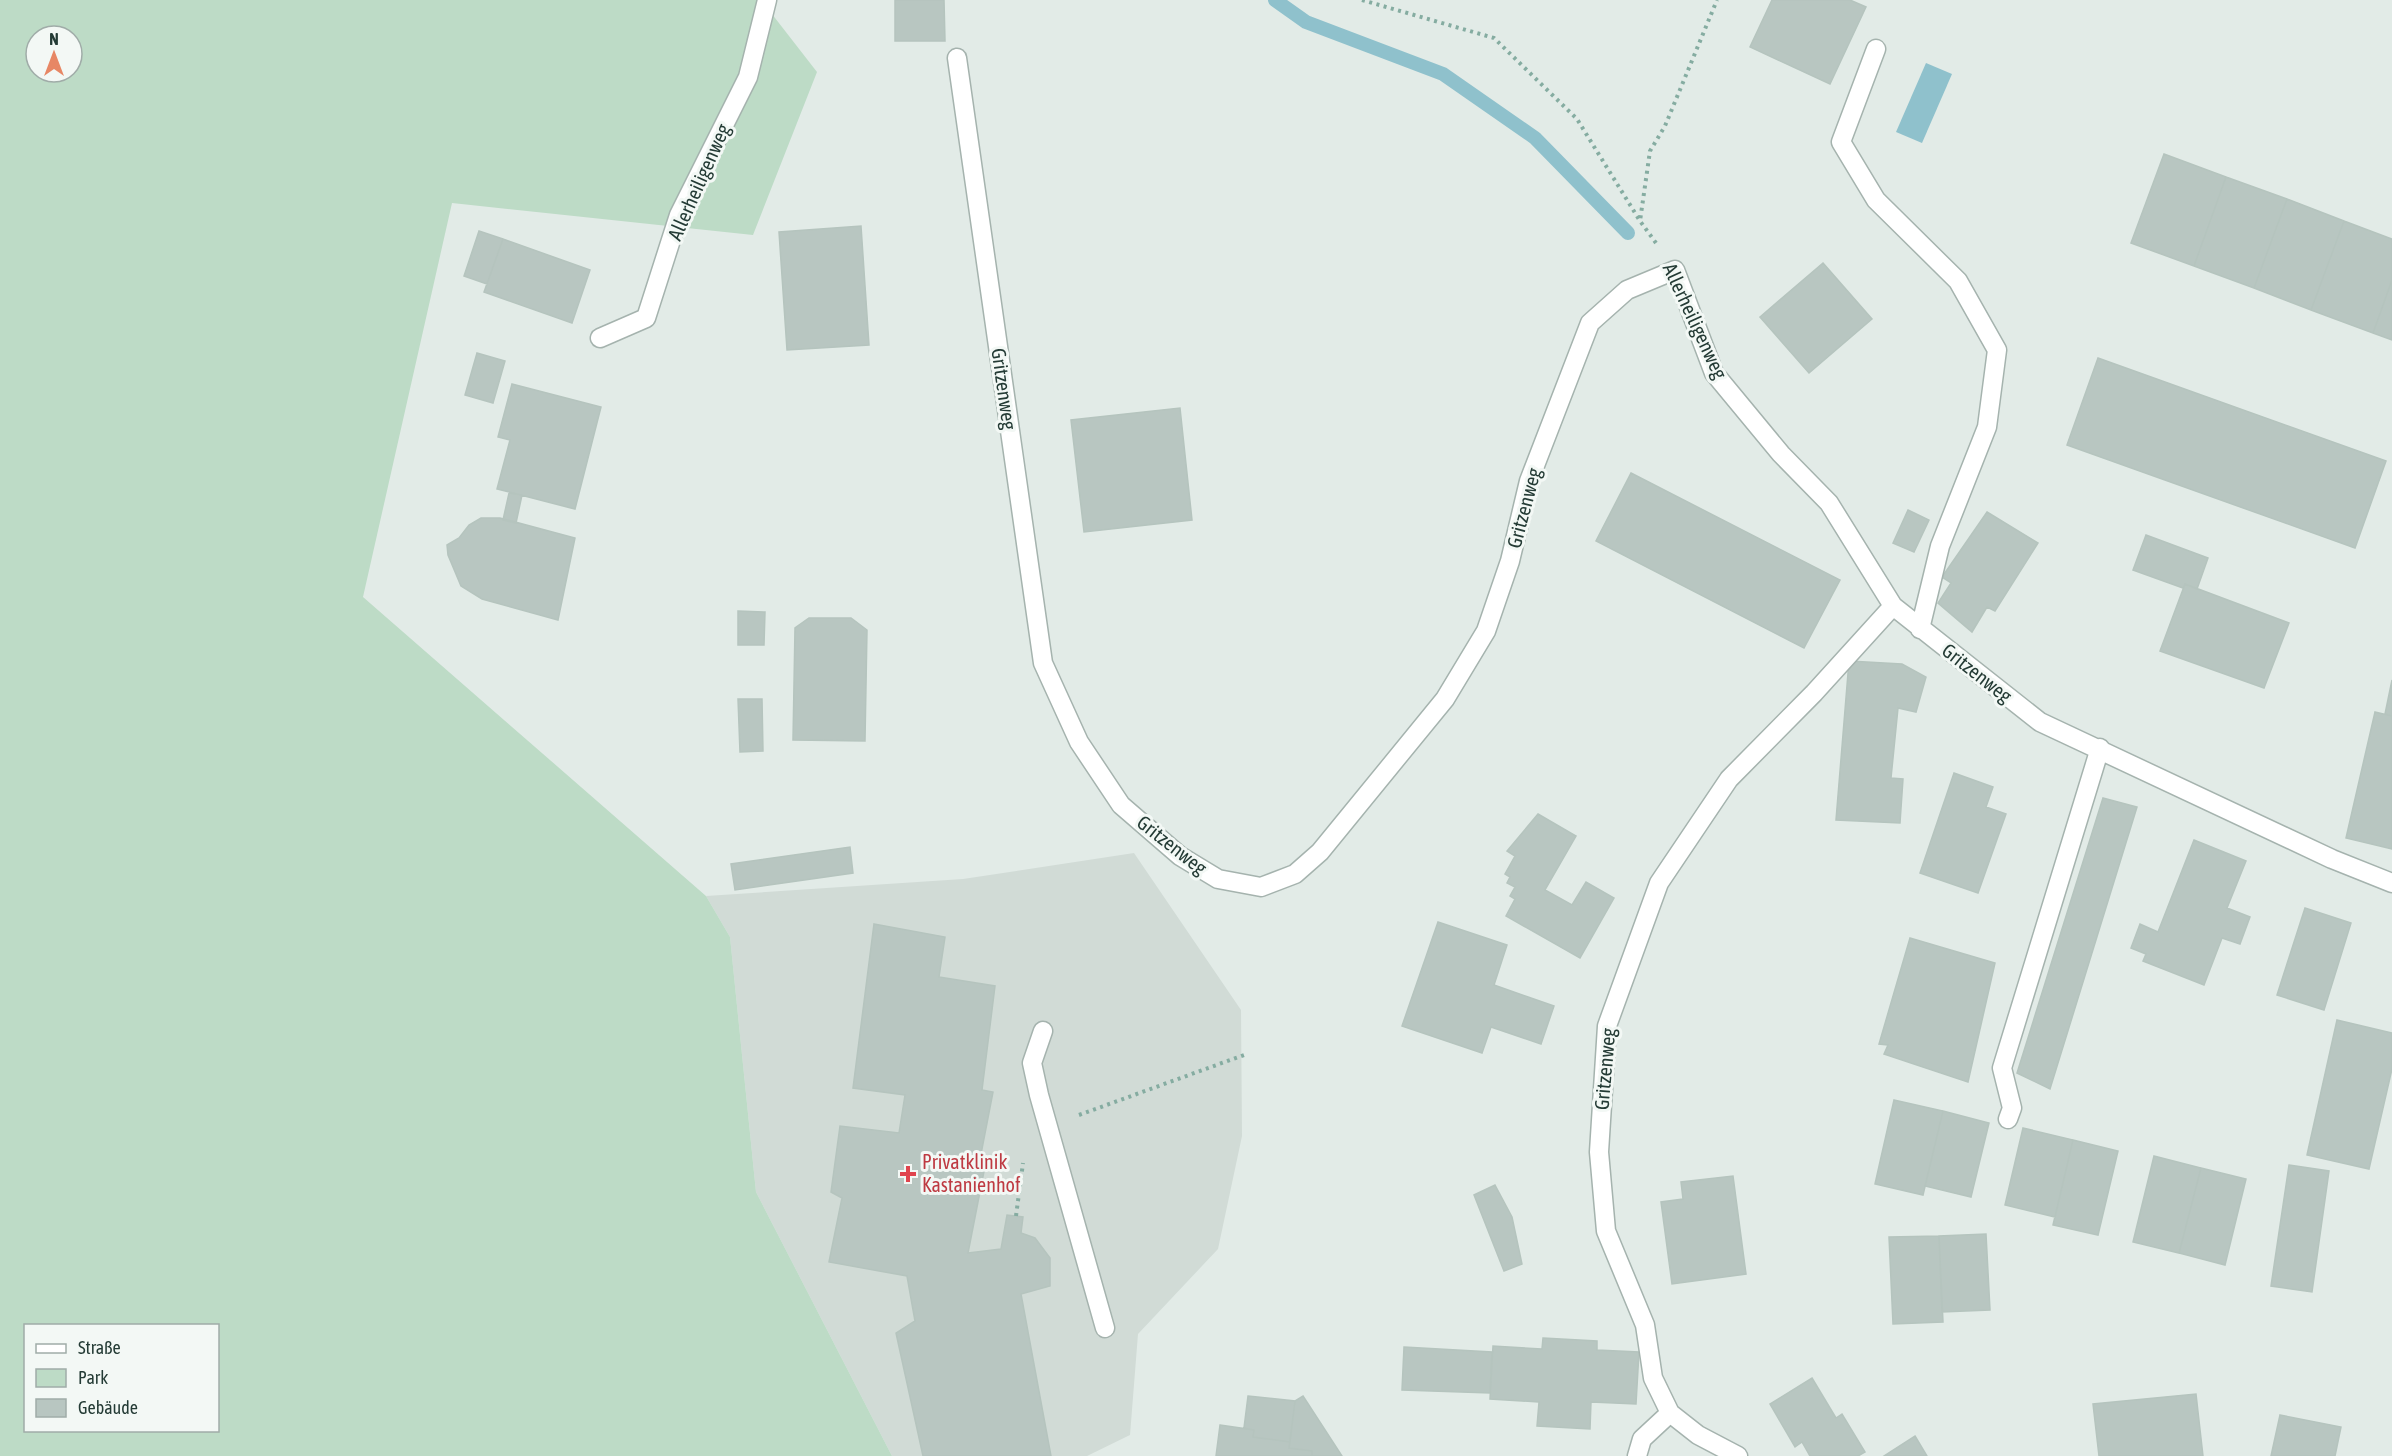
<svg xmlns="http://www.w3.org/2000/svg" width="2392" height="1456" font-family="'Asap Condensed',sans-serif">
	<style>
		.built { fill: #d1dbd6 }
		.green { fill: #bddbc6; fill-rule: evenodd }
		.water { fill: #8fc1cc }
		.lines { fill: none; stroke-linecap: round; stroke-linejoin: round }
		.stream { stroke: #8fc1cc; stroke-width: 14 }
		.building { fill: #b8c6c1; stroke: #b5c4be; stroke-width: 1.5 }
		.minor-casing { stroke: #a5b3ae; stroke-width: 21 }
		.path { stroke: #85aca1; stroke-width: 4; stroke-dasharray: 3 4.5; stroke-linecap: butt }
		.minor { stroke: #fff; stroke-width: 18 }
		.health-dot { fill: #e0444e; stroke: #f3f8f5; stroke-width: 2 }
		.labels { text-anchor: middle; stroke-width: 6; stroke-linejoin: round; paint-order: stroke }
		.street-label { font-size: 20px; fill: #243b35; stroke: #f3f8f5 }
		.health-label { font-size: 20px; fill: #be3a42; stroke: #f3f8f5; text-anchor: start }
	</style>
	<rect width="100%" height="100%" fill="#e2ebe7"/>
	<path class="built" d="M 1134,853 L 1241,1010 L 1242,1136 L 1218,1249 L 1138,1334 L 1130,1435 L 1087,1456 L 892,1456 L 756,1192 L 730,937 L 706,896 L 963,879 Z"/>
	<path class="green" d="M 0,0 L 761,0 L 817,72 L 753,235 L 452,203 L 363,597 L 706,896 L 730,937 L 756,1192 L 892,1456 L 0,1456 ZM 36,36 L 72,36 L 72,72 L 36,72 ZM 26,1326 L 218,1326 L 218,1430 L 26,1430 Z"/>
	<path class="water" d="M 1926,63 L 1952,74 L 1922,143 L 1896,132 Z"/>
	<g class="lines">
		<path class="stream" d="M 1275,0 L 1306,22 L 1443,74 L 1535,138 L 1628,233"/>
	</g>
	<path class="building" d="M 895,0 L 944,0 L 945,41 L 895,41 Z
		M 1772,0 L 1850,0 L 1866,7 L 1830,84 L 1750,47 Z
		M 2164,154 L 2226,177 L 2194,266 L 2131,243 Z
		M 2226,177 L 2287,199 L 2254,288 L 2194,266 Z
		M 2287,199 L 2344,221 L 2311,310 L 2254,288 Z
		M 2344,221 L 2392,239 L 2392,280 L 2373,333 L 2311,310 Z
		M 861,226 L 869,345 L 787,350 L 779,232 Z
		M 479,231 L 503,239 L 487,284 L 464,276 Z
		M 503,239 L 590,270 L 572,323 L 484,292 Z
		M 1823,263 L 1872,319 L 1809,373 L 1760,317 Z
		M 2392,280 L 2392,340 L 2373,333 Z
		M 477,353 L 505,361 L 493,403 L 465,395 Z
		M 2098,358 L 2386,461 L 2355,548 L 2067,445 Z
		M 512,384 L 601,407 L 575,509 L 497,489 L 510,440 L 498,437 Z
		M 1180,408 L 1192,520 L 1084,532 L 1071,420 Z
		M 1631,473 L 1840,580 L 1804,648 L 1596,541 Z
		M 509,493 L 522,495 L 516,523 L 503,520 Z
		M 1908,510 L 1929,520 L 1914,552 L 1893,543 Z
		M 1987,512 L 2038,543 L 1995,611 L 1987,607 L 1972,632 L 1938,603 L 1951,583 L 1942,577 Z
		M 481,518 L 500,518 L 575,538 L 558,620 L 482,599 L 461,586 L 448,555 L 447,545 L 459,538 L 469,525 Z
		M 2146,535 L 2208,558 L 2197,589 L 2185,584 L 2183,588 L 2133,570 Z
		M 2185,584 L 2289,623 L 2264,688 L 2160,651 Z
		M 738,611 L 765,612 L 764,645 L 738,645 Z
		M 809,618 L 851,618 L 867,630 L 865,741 L 793,740 L 795,628 Z
		M 1849,661 L 1902,664 L 1926,677 L 1916,712 L 1898,708 L 1891,778 L 1903,779 L 1900,823 L 1836,820 Z
		M 2392,680 L 2392,716 L 2385,714 Z
		M 738,699 L 762,699 L 763,751 L 740,752 Z
		M 2375,712 L 2392,716 L 2392,849 L 2346,838 Z
		M 1954,773 L 1993,787 L 1986,807 L 2006,814 L 1978,893 L 1920,873 Z
		M 2103,798 L 2137,807 L 2050,1089 L 2017,1073 Z
		M 1538,814 L 1576,836 L 1545,890 L 1572,905 L 1586,882 L 1614,898 L 1580,958 L 1506,916 L 1515,899 L 1510,896 L 1515,887 L 1507,883 L 1510,877 L 1505,874 L 1515,856 L 1507,851 Z
		M 2194,840 L 2246,861 L 2227,908 L 2250,917 L 2240,944 L 2222,938 L 2204,985 L 2143,961 L 2146,954 L 2131,948 L 2140,924 L 2158,932 Z
		M 850,847 L 853,873 L 735,890 L 731,864 Z
		M 2305,908 L 2351,923 L 2324,1010 L 2277,995 Z
		M 1438,922 L 1507,945 L 1494,985 L 1554,1006 L 1541,1044 L 1491,1027 L 1482,1053 L 1402,1026 Z
		M 874,924 L 945,937 L 939,977 L 995,986 L 982,1090 L 993,1092 L 981,1154 L 987,1156 L 968,1253 L 1001,1249 L 1007,1215 L 1023,1217 L 1021,1233 L 1035,1238 L 1050,1258 L 1050,1286 L 1021,1294 L 1051,1456 L 923,1456 L 896,1333 L 915,1321 L 907,1276 L 829,1262 L 842,1198 L 831,1192 L 840,1126 L 899,1133 L 905,1095 L 853,1088 Z
		M 1910,938 L 1995,963 L 1968,1082 L 1884,1054 L 1888,1045 L 1879,1044 Z
		M 2337,1020 L 2392,1033 L 2392,1069 L 2369,1169 L 2307,1155 Z
		M 1894,1100 L 1943,1111 L 1923,1195 L 1875,1184 Z
		M 1943,1111 L 1989,1123 L 1971,1197 L 1925,1186 Z
		M 2023,1128 L 2073,1140 L 2055,1217 L 2005,1205 Z
		M 2073,1140 L 2118,1151 L 2098,1235 L 2053,1225 Z
		M 2154,1156 L 2201,1168 L 2179,1253 L 2133,1242 Z
		M 2289,1165 L 2329,1171 L 2312,1292 L 2271,1286 Z
		M 2201,1168 L 2246,1179 L 2225,1265 L 2179,1253 Z
		M 1733,1176 L 1746,1274 L 1672,1284 L 1661,1202 L 1683,1199 L 1681,1182 Z
		M 1495,1185 L 1512,1217 L 1522,1264 L 1504,1271 L 1474,1195 Z
		M 1986,1234 L 1990,1310 L 1942,1312 L 1939,1236 Z
		M 1939,1236 L 1943,1322 L 1893,1324 L 1889,1237 Z
		M 1543,1338 L 1597,1341 L 1597,1350 L 1639,1352 L 1636,1404 L 1591,1402 L 1590,1429 L 1537,1426 L 1539,1402 L 1490,1399 L 1493,1346 L 1542,1349 Z
		M 1404,1347 L 1492,1352 L 1490,1393 L 1402,1390 Z
		M 1812,1378 L 1836,1418 L 1842,1414 L 1865,1452 L 1858,1456 L 1810,1456 L 1802,1442 L 1795,1447 L 1770,1404 Z
		M 2196,1394 L 2203,1456 L 2099,1456 L 2093,1404 Z
		M 1248,1396 L 1295,1401 L 1290,1442 L 1253,1437 L 1254,1430 L 1244,1428 Z
		M 1303,1396 L 1342,1456 L 1312,1456 L 1312,1451 L 1289,1448 L 1295,1401 Z
		M 2280,1415 L 2341,1427 L 2335,1456 L 2271,1456 Z
		M 1220,1425 L 1254,1430 L 1253,1437 L 1290,1442 L 1289,1448 L 1312,1451 L 1312,1456 L 1216,1456 Z
		M 1915,1436 L 1927,1456 L 1884,1456 Z"/>
	<g class="lines">
		<defs>
			<path id="minor" d="M 1876,49 L 1841,142 L 1876,200 L 1958,281 L 1997,350 L 1987,427 L 1940,546 L 1920,629
				M 957,58 L 1043,663 L 1079,742 L 1121,805 L 1180,856 L 1218,879 L 1261,887 L 1295,874 L 1320,852 L 1445,699 L 1486,631 L 1510,561 L 1529,481 L 1590,323 L 1627,290 L 1675,270 L 1714,373 L 1781,454 L 1829,503 L 1893,606 L 2040,722 L 2332,859 L 2392,883
				M 600,338 L 646,318 L 679,215 L 748,77 L 767,0
				M 1043,1031 L 1032,1063 L 1039,1095 L 1105,1328
				M 2008,1119 L 2012,1108 L 2002,1068 L 2100,748
				M 1637,1456 L 1642,1439 L 1670,1413
				M 1738,1456 L 1698,1435 L 1670,1413 L 1653,1378 L 1645,1325 L 1606,1231 L 1599,1152 L 1607,1026 L 1659,883 L 1729,779 L 1814,693 L 1893,606"/>
		</defs>
		<use href="#minor" class="minor-casing"/>
		<path class="path" d="M 1362,0 L 1494,38 L 1577,119 L 1640,221
			M 1656,243 L 1640,221 L 1650,151 L 1665,126 L 1717,0
			M 1079,1115 L 1244,1055
			M 1016,1216 L 1023,1163"/>
		<use href="#minor" class="minor"/>
	</g>
	<path class="health-dot" d="M905 1165h6v6h6v6h-6v6h-6v-6h-6v-6h6z"/>
	<g class="labels">
		<g class="street-label">
			<text transform="translate(699 182) rotate(-66)" y="7">Allerheiligenweg</text>
			<text transform="translate(1695 321) rotate(65)" y="7">Allerheiligenweg</text>
			<text transform="translate(1004 389) rotate(82)" y="7">Gritzenweg</text>
			<text transform="translate(1524 508) rotate(-75)" y="7">Gritzenweg</text>
			<text transform="translate(1977 673) rotate(38)" y="7">Gritzenweg</text>
			<text transform="translate(1172 845) rotate(38)" y="7">Gritzenweg</text>
			<text transform="translate(1605 1069) rotate(-85)" y="7">Gritzenweg</text>
		</g>
		<g class="health-label">
			<text x="922" y="1169">Privatklinik<tspan x="922" dy="23">Kastanienhof</tspan></text>
		</g>
	</g>
	<rect x="24" y="1324" width="195" height="108" fill="#f3f8f5" stroke="#a0aca8" stroke-width="1.5"/>
	<rect x="36" y="1344" width="30" height="9" fill="#ffffff" stroke="#a0aca8" stroke-width="1.5"/>
	<text x="78" y="1354" font-size="18" fill="#243b35">Straße</text>
	<rect x="36" y="1369" width="30" height="18" fill="#bddbc6" stroke="#a0aca8" stroke-width="1.5"/>
	<text x="78" y="1384" font-size="18" fill="#243b35">Park</text>
	<rect x="36" y="1399" width="30" height="18" fill="#b8c6c1" stroke="#a0aca8" stroke-width="1.5"/>
	<text x="78" y="1414" font-size="18" fill="#243b35">Gebäude</text>
	<g transform="translate(54 54)"><circle r="28" fill="#f3f8f5" stroke="#a0aca8" stroke-width="1.5"/>
	<path d="M0-4.5L10 22L0 15L-10 22Z" fill="#e78765"/>
	<text y="-9" font-size="16" font-weight="bold" text-anchor="middle" fill="#243b35">N</text>
	</g>
</svg>
